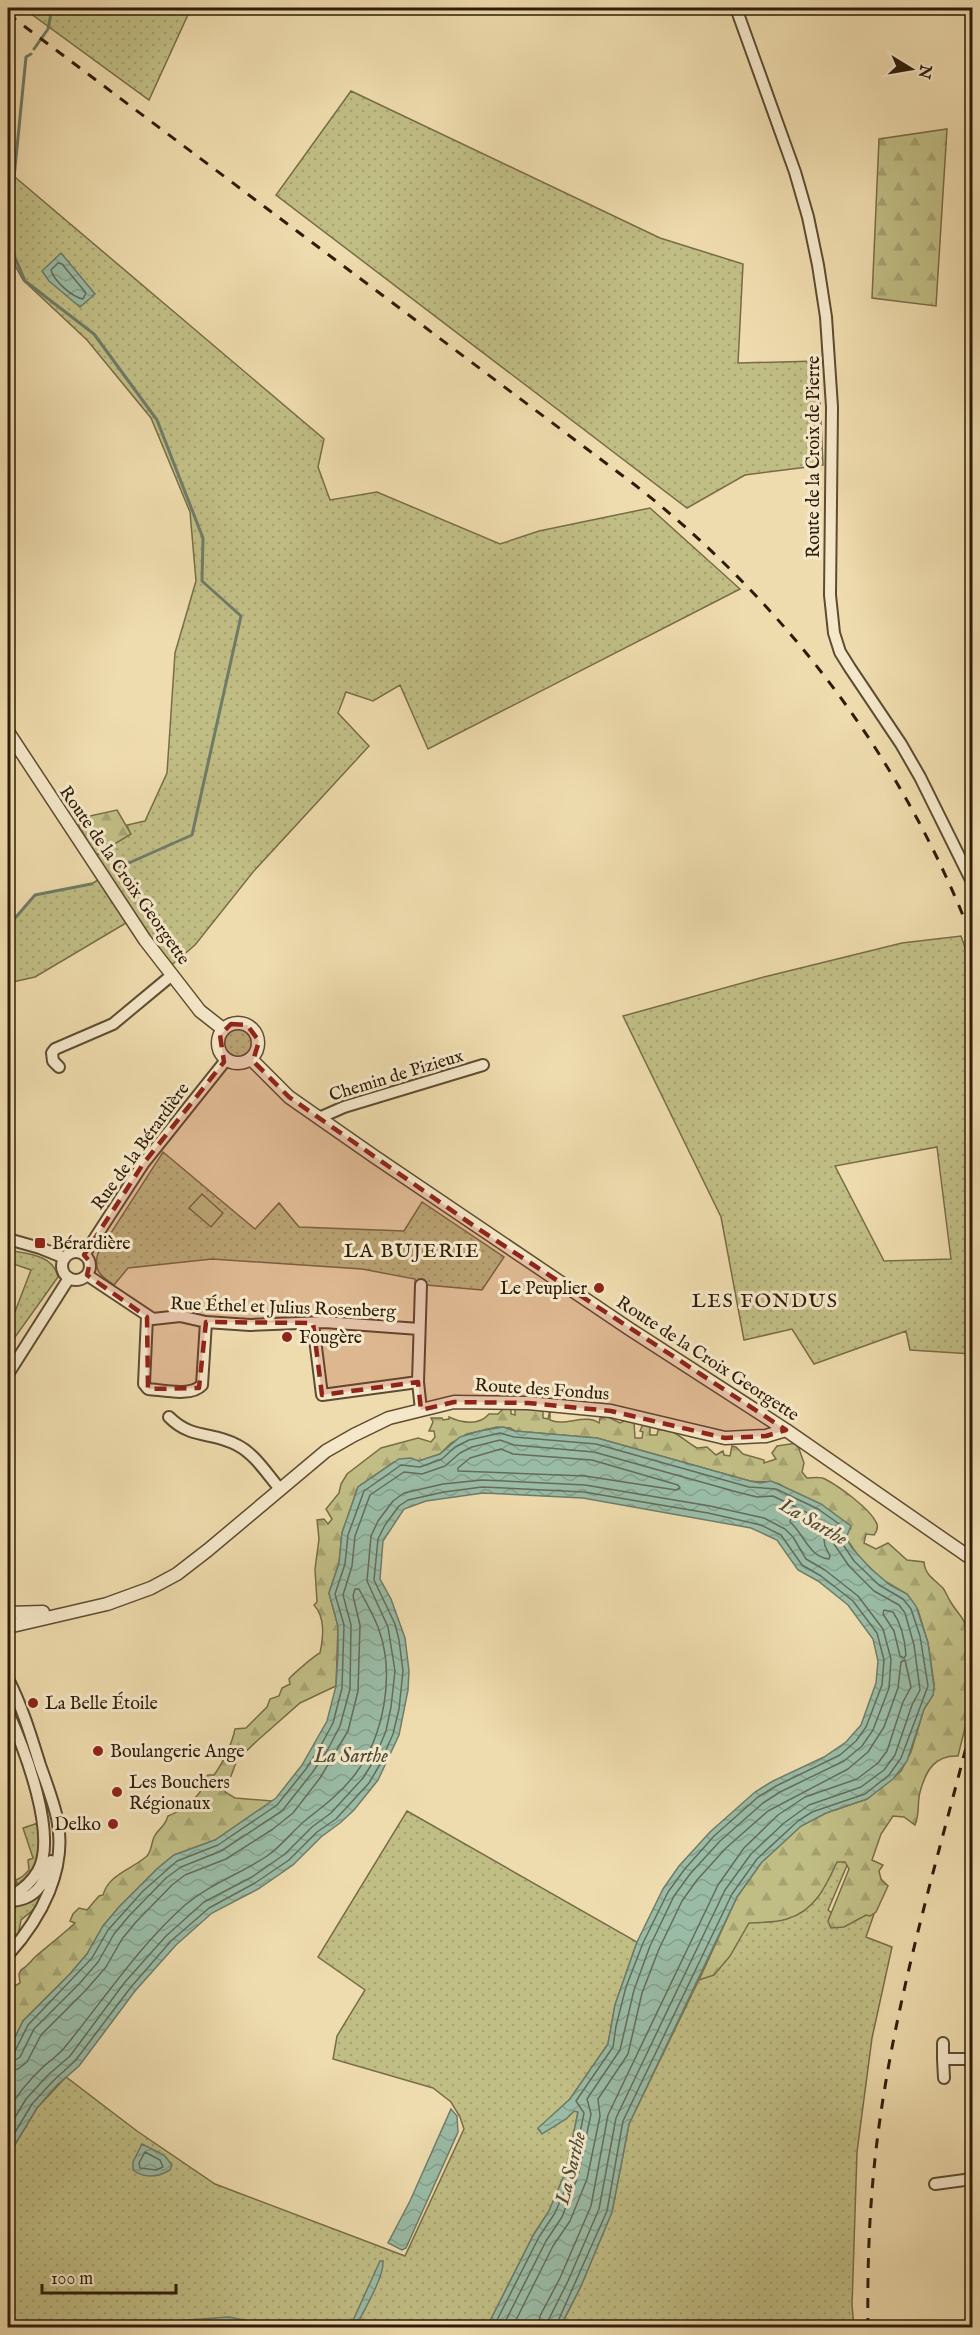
<svg xmlns="http://www.w3.org/2000/svg" width="980" height="2335" font-family="'IM FELL English',serif">
	<style>
		.green { fill: url(#green-dots); stroke: #786d47; stroke-width: 1.5; fill-rule: evenodd }
		.forest { fill: url(#forest-firs); stroke: #786d47; stroke-width: 1.5 }
		.pitch { fill: #c1be85; stroke: #786d47; stroke-width: 1.5 }
		.water { fill: url(#water-waves); stroke: #6f7c68; stroke-width: 1.5 }
		.lines { fill: none; stroke-linecap: round; stroke-linejoin: round }
		.shore { stroke: #646c58; stroke-width: 1.5 }
		.stream { stroke: #6f7c68; stroke-width: 3 }
		.minor-casing { stroke: #5e4c32; stroke-width: 14 }
		.tertiary-casing { stroke: #5e4c32; stroke-width: 15 }
		.minor { stroke: #f5e8ca; stroke-width: 10 }
		.tertiary { stroke: #f5e8ca; stroke-width: 12 }
		.rail { stroke: #2e1c09; stroke-width: 3; stroke-dasharray: 10 10; stroke-linecap: butt }
		.marked { fill: #8f2418; fill-opacity: 0.2; stroke: #8f2418; stroke-width: 4.5; stroke-dasharray: 12 8; stroke-linejoin: round }
		.poi-dot { fill: #8f2418; stroke: #f5e8ca; stroke-width: 2 }
		.labels { text-anchor: middle; stroke-width: 6; stroke-linejoin: round; paint-order: stroke }
		.street-label { font-size: 18px; fill: #2e1c09; stroke: #f5e8ca }
		.poi-label { font-size: 18px; fill: #2e1c09; stroke: #f5e8ca; text-anchor: start }
		.neighbourhood-label { font-size: 20px; letter-spacing: 1.5px; fill: #2e1c09; stroke: #f5e8ca }
		.water-label { font-size: 20px; font-style: italic; fill: #4e4c38; stroke: #f5e8ca }
	</style>
	<defs>
		<pattern id="green-dots" width="8" height="8" patternUnits="userSpaceOnUse" patternTransform="scale(1.5)"><rect width="8" height="8" fill="#c1be85"/><path d="M2 2h.1M6 6h.1" fill="none" stroke="#a6a372" stroke-width="1.8" stroke-linecap="round"/></pattern>
		<pattern id="forest-firs" width="22" height="20" patternUnits="userSpaceOnUse" patternTransform="scale(1.5)"><rect width="22" height="20" fill="#c1be85"/><path d="M5 1l3.5 6h-7zM16 11l3.5 6h-7z" fill="#a6a372"/></pattern>
		<pattern id="water-waves" width="16" height="10" patternUnits="userSpaceOnUse" patternTransform="scale(1.5)"><rect width="16" height="10" fill="#9abca7"/><path d="M0 5q4-4 8 0t8 0" fill="none" stroke="#85a18e"/></pattern>
	</defs>
	<rect width="100%" height="100%" fill="#efdcae"/>
	<filter id="stains"><feTurbulence type="fractalNoise" baseFrequency=".00333" numOctaves="4"/><feColorMatrix values="0 0 0 0 .2 0 0 0 0 .09 0 0 0 0 .02 0 0 0 .5 -.17"/></filter>
	<radialGradient id="worn" r=".72"><stop offset=".6" stop-color="#630" stop-opacity="0"/><stop offset="1" stop-color="#630" stop-opacity=".3"/></radialGradient>
	<path class="green" d="M 23,8 L 191,8 L 149,100 Z
		M 351,91 L 660,238 L 743,264 L 738,363 L 818,361 L 823,465 L 745,475 L 687,508 L 276,195 Z
		M 9,172 L 324,439 L 318,467 L 330,500 L 377,492 L 500,544 L 539,531 L 650,508 L 740,589 L 428,749 L 400,685 L 373,701 L 346,692 L 338,713 L 369,746 L 253,872 L 195,945 L 167,969 L 131,920 L 35,977 L 8,983 L 8,923 L 16,917 L 35,895 L 91,884 L 102,878 L 90,859 L 130,834 L 127,825 L 145,821 L 167,773 L 175,653 L 196,581 L 190,512 L 151,418 L 87,340 L 23,280 L 8,252 Z
		M 961,936 L 972,967 L 972,1354 L 910,1350 L 906,1331 L 814,1364 L 792,1329 L 744,1340 L 721,1217 L 623,1016 L 764,977 L 902,943 ZM 937,1147 L 951,1259 L 884,1261 L 835,1166 Z
		M223 1043a16 16 0 1 1 32 0a16 16 0 1 1-32 0Z
		M 163,1152 L 255,1229 L 279,1203 L 299,1227 L 404,1231 L 422,1202 L 504,1257 L 482,1290 L 415,1284 L 415,1279 L 362,1269 L 212,1259 L 128,1268 L 114,1285 C 100,1276 93,1270 98,1253 Z
		M 8,1250 C 27,1254 53,1254 58,1277 L 8,1347 L 8,1330 L 31,1270 L 8,1262 Z
		M 407,1811 L 637,1942 L 615,2005 L 608,2044 L 570,2099 L 538,2129 L 542,2133 L 566,2119 L 574,2111 L 578,2112 L 566,2171 L 549,2211 L 534,2234 L 487,2327 L 143,2328 L 142,2325 L 119,2328 L 8,2328 L 8,2156 L 37,2108 L 66,2077 L 137,2131 L 215,2184 L 405,2256 L 464,2129 L 460,2117 L 451,2102 L 433,2088 L 333,2059 L 337,2036 L 365,1990 L 318,1957 Z
		M 38,1823 C 42,1843 40,1867 25,1883 C 21,1888 13,1890 8,1893 L 8,1886 L 17,1883 L 16,1880 L 22,1877 L 29,1870 L 28,1860 L 33,1858 L 23,1828 Z
		M 857,1842 L 828,1910 L 841,1920 L 851,1908 L 874,1914 L 866,1937 L 892,1947 L 872,2038 L 857,2152 L 852,2305 L 854,2327 L 560,2328 L 581,2286 L 612,2212 L 629,2124 L 707,1963 L 725,1920 Z
		M 45,1890 L 39,1905 L 21,1920 L 18,1936 L 8,1948 L 8,1942 L 13,1935 L 11,1911 C 20,1901 35,1900 45,1890 Z"/>
	<path class="forest" d="M 947,129 L 936,306 L 872,298 L 879,139 Z
		M 117,810 L 131,834 L 95,856 L 76,819 Z
		M 523,1407 L 543,1411 L 543,1418 L 548,1419 L 550,1410 L 550,1420 C 565,1427 585,1413 599,1423 L 600,1418 L 608,1417 L 620,1423 L 626,1420 L 634,1422 L 635,1438 L 642,1438 L 643,1432 L 640,1431 L 643,1424 L 650,1425 L 650,1435 L 657,1435 L 658,1430 C 672,1426 685,1442 697,1448 L 707,1447 L 716,1455 L 723,1451 L 724,1455 L 730,1456 L 732,1446 L 736,1447 L 743,1454 L 764,1460 L 764,1463 L 776,1459 L 772,1453 L 777,1446 L 797,1443 L 804,1463 L 802,1472 L 807,1478 C 812,1478 820,1476 825,1479 C 840,1487 869,1508 876,1522 C 879,1527 877,1531 874,1535 L 866,1534 L 864,1543 L 876,1549 L 888,1543 L 907,1560 L 924,1562 C 925,1575 934,1579 943,1588 C 946,1592 947,1596 950,1601 C 960,1618 967,1617 966,1638 L 972,1641 L 969,1687 L 972,1700 L 958,1756 C 935,1755 926,1770 920,1792 C 917,1803 920,1813 915,1825 L 904,1817 L 893,1816 L 881,1834 L 872,1860 L 883,1865 L 879,1871 L 881,1879 L 888,1886 L 876,1912 L 870,1916 L 866,1915 L 844,1927 L 831,1928 L 828,1921 L 849,1869 L 845,1862 L 837,1862 C 826,1886 815,1911 787,1919 C 775,1923 761,1922 749,1923 L 730,1956 L 714,1975 L 699,1980 L 737,1897 L 761,1863 L 801,1826 L 826,1813 L 867,1799 L 901,1771 L 911,1752 L 924,1709 L 933,1695 L 934,1684 L 928,1643 L 918,1610 L 907,1594 L 883,1580 L 859,1557 L 846,1538 L 846,1534 L 851,1528 L 779,1484 C 769,1480 760,1483 750,1481 L 597,1438 L 515,1431 L 510,1428 L 497,1427 L 467,1434 L 451,1443 L 440,1454 L 419,1461 L 394,1462 L 358,1487 L 342,1533 L 339,1563 L 329,1593 L 338,1626 L 336,1686 L 300,1703 L 258,1740 L 237,1760 L 225,1792 L 235,1798 L 273,1801 L 215,1840 L 174,1855 L 158,1868 L 119,1907 L 103,1926 L 87,1954 L 69,1975 L 23,2021 L 8,2052 L 8,1990 L 20,1983 L 19,1974 L 21,1970 C 28,1966 30,1962 35,1957 C 48,1946 62,1935 75,1923 L 70,1921 L 73,1914 L 79,1908 L 87,1910 L 99,1896 L 103,1895 C 109,1874 131,1870 147,1856 C 152,1850 151,1844 154,1837 C 159,1827 164,1829 168,1816 C 177,1813 194,1801 200,1792 C 204,1786 201,1781 208,1775 L 214,1775 C 223,1763 232,1744 235,1729 L 246,1728 L 267,1707 L 270,1699 L 279,1696 L 282,1688 L 290,1684 L 289,1679 C 293,1674 315,1655 320,1653 C 323,1638 326,1618 314,1605 L 317,1602 L 315,1569 L 319,1539 L 317,1520 L 324,1519 L 328,1524 L 332,1519 L 326,1509 L 339,1493 L 341,1484 L 347,1474 L 381,1448 L 418,1438 L 431,1442 L 435,1437 L 434,1431 L 429,1431 L 433,1422 L 431,1418 L 442,1418 L 443,1420 L 449,1419 L 449,1417 C 462,1423 479,1426 489,1414 L 498,1414 L 504,1408 L 511,1408 L 511,1414 L 515,1415 L 515,1408 Z"/>
	<path class="pitch" d="M 202,1194 L 223,1213 L 211,1227 L 189,1208 Z"/>
	<path class="water" d="M 61,253 L 95,294 L 80,307 L 49,281 L 42,271 Z
		M 503,1427 L 515,1431 L 597,1438 L 750,1481 L 760,1483 L 771,1481 L 778,1484 L 821,1504 L 851,1526 L 846,1538 L 852,1548 L 871,1569 L 890,1585 L 907,1594 L 916,1606 L 928,1643 L 934,1687 L 933,1695 L 924,1709 L 907,1761 L 893,1779 L 867,1799 L 826,1813 L 801,1826 L 761,1863 L 737,1897 L 629,2124 L 612,2212 L 581,2286 L 560,2327 L 487,2327 L 534,2234 L 549,2211 L 566,2171 L 578,2112 L 574,2111 L 566,2119 L 542,2134 L 538,2128 L 570,2099 L 608,2044 L 615,2005 L 637,1942 L 663,1889 L 679,1866 L 710,1832 L 755,1792 L 773,1781 L 824,1757 L 846,1742 L 861,1725 L 876,1683 L 878,1661 L 873,1639 L 848,1605 L 818,1581 L 798,1570 L 777,1540 L 751,1528 L 583,1498 L 483,1493 L 426,1501 L 404,1509 L 383,1541 L 380,1579 L 391,1599 L 405,1638 L 409,1671 L 408,1690 L 399,1735 L 378,1780 L 354,1810 L 340,1823 L 321,1837 L 293,1865 L 258,1889 L 212,1913 L 176,1945 L 135,1991 L 79,2066 L 57,2085 L 37,2108 L 8,2156 L 8,2052 L 23,2021 L 69,1975 L 87,1954 L 103,1926 L 119,1907 L 158,1868 L 174,1855 L 215,1840 L 276,1798 L 302,1765 L 327,1721 L 336,1686 L 338,1654 L 338,1626 L 329,1593 L 339,1563 L 342,1533 L 358,1487 L 399,1459 L 411,1458 L 419,1461 L 440,1454 L 460,1437 L 480,1431 Z
		M 451,2109 L 457,2116 L 458,2132 L 406,2248 L 402,2250 L 388,2243 L 410,2201 Z
		M 142,2144 L 164,2155 L 172,2165 L 170,2170 C 158,2177 145,2179 133,2170 L 133,2162 Z
		M 380,2261 L 383,2261 C 384,2278 363,2311 356,2327 L 350,2327 Z
		M 229,2317 L 279,2327 L 246,2327 L 220,2324 L 162,2328 L 161,2322 Z"/>
	<g class="lines">
		<path class="shore" d="M 58,263 L 62,264 L 86,293 L 83,299 C 72,297 54,281 51,270 Z
			M 501,1449 L 513,1454 L 592,1460 L 678,1485 L 680,1488 L 676,1490 L 585,1476 L 458,1471 L 458,1468 L 470,1458 Z
			M 794,1517 L 810,1524 L 823,1533 L 825,1546 L 830,1556 L 829,1559 C 809,1557 804,1534 790,1522 L 791,1518 Z
			M 884,1610 L 893,1612 C 902,1625 905,1641 906,1655 L 904,1658 L 900,1656 L 894,1631 L 883,1614 Z
			M 8,2054 L 15,2051 L 28,2025 L 92,1958 L 108,1930 L 143,1891 L 177,1861 L 218,1845 L 277,1805 L 306,1769 L 320,1747 L 333,1723 L 342,1688 L 344,1625 L 335,1594 L 345,1564 L 348,1535 L 364,1491 L 401,1465 L 420,1467 L 442,1459 L 455,1447 L 469,1440 L 500,1433 L 514,1437 L 596,1444 L 749,1487 L 776,1489 L 818,1509 L 842,1526 L 840,1540 L 854,1561 L 879,1585 L 903,1599 L 911,1609 L 920,1636 L 928,1686 L 901,1758 L 889,1775 L 865,1794 L 812,1812 L 798,1821 L 757,1859 L 732,1894 L 623,2121 L 607,2211 L 555,2328
			M 8,2062 L 14,2061 L 20,2057 L 34,2029 L 79,1984 L 98,1962 L 114,1934 L 129,1916 L 166,1878 L 181,1867 L 221,1851 L 282,1811 L 312,1773 L 327,1751 L 340,1726 L 350,1689 L 351,1625 L 343,1595 L 352,1566 L 355,1536 L 370,1495 L 404,1472 L 422,1474 L 445,1466 L 460,1453 L 472,1447 L 500,1440 L 514,1445 L 594,1452 L 737,1492 L 757,1497 L 773,1496 L 814,1516 L 832,1529 L 834,1544 L 849,1566 L 874,1591 L 899,1605 L 905,1613 L 914,1645 L 920,1690 L 912,1705 L 895,1755 L 884,1770 L 861,1787 L 809,1805 L 784,1823 L 751,1854 L 725,1890 L 616,2118 L 599,2209 L 568,2281 L 549,2319 L 547,2328
			M 8,2071 L 18,2069 L 27,2062 L 41,2035 L 86,1990 L 106,1967 L 122,1939 L 136,1922 L 172,1885 L 185,1875 L 226,1859 L 273,1829 L 293,1813 L 320,1778 L 348,1731 L 358,1691 L 360,1625 L 353,1596 L 355,1589 L 359,1589 C 366,1603 374,1615 379,1630 C 395,1675 384,1735 356,1773 C 342,1792 325,1805 307,1819 C 292,1831 282,1846 267,1856 C 240,1874 210,1884 185,1905 C 138,1947 105,1998 65,2047 C 59,2055 49,2061 42,2068 C 28,2081 17,2095 8,2111
			M 8,2129 L 26,2099 L 48,2075 L 70,2056 L 125,1982 L 166,1936 L 204,1902 L 252,1877 L 285,1854 L 312,1827 L 331,1813 L 363,1778 L 373,1762 L 386,1731 L 391,1707 L 395,1671 L 388,1627 L 367,1581 L 371,1536 L 378,1521 L 393,1501 L 404,1493 L 443,1484 L 482,1480 L 585,1485 L 710,1506 L 764,1518 L 785,1529 L 793,1537 L 806,1559 L 825,1570 L 858,1596 L 883,1629 L 891,1659 L 889,1688 L 873,1730 L 862,1746 L 844,1761 L 780,1792 L 763,1803 L 720,1841 L 690,1874 L 674,1896 L 650,1946 L 634,1990 L 620,2050 L 587,2099 L 591,2114 L 578,2176 L 562,2217 L 546,2241 L 502,2328
			M 8,2144 L 32,2104 L 53,2081 L 75,2061 L 131,1987 L 171,1941 L 209,1908 L 255,1883 L 289,1860 L 317,1832 L 336,1819 L 369,1783 L 379,1766 L 393,1734 L 399,1709 L 403,1671 L 399,1640 L 395,1624 L 374,1580 L 378,1539 L 385,1525 L 399,1506 L 408,1500 L 444,1492 L 482,1487 L 584,1492 L 708,1513 L 761,1525 L 781,1535 L 802,1565 L 821,1576 L 853,1601 L 877,1633 L 884,1660 L 882,1685 L 866,1727 L 856,1741 L 840,1755 L 776,1786 L 758,1797 L 714,1836 L 684,1870 L 668,1892 L 643,1943 L 626,1987 L 616,2026 L 613,2047 L 576,2101 L 584,2113 L 572,2173 L 555,2213 L 539,2237 L 493,2328
			M 145,2152 L 160,2160 L 163,2167 L 156,2170 L 140,2168 L 139,2163 Z
			M 512,2328 L 553,2246 L 570,2221 L 587,2179 L 600,2116 L 598,2099 L 628,2054 L 642,1993 L 659,1949 L 682,1901 L 697,1880 L 726,1848 L 768,1811 L 848,1769 L 868,1752 L 884,1727 L 898,1688 L 901,1662 L 905,1660 L 911,1687 L 903,1702 L 887,1751 L 878,1763 L 857,1779 L 805,1797 L 778,1815 L 744,1848 L 718,1885 L 608,2115 L 591,2206 L 560,2278 L 540,2316 L 538,2328"/>
		<path class="stream" d="M 34,49 L 48,29 L 52,8
			M 8,238 L 26,57 L 31,54
			M 8,241 L 25,281 L 94,334 L 157,420 L 203,538 L 202,581 L 241,616 L 192,835 L 113,870
			M 8,923 L 16,917 L 35,895 L 91,884"/>
		<defs>
			<path id="minor" d="M 736,8 L 795,172 L 808,217 L 818,265 L 826,317 L 832,407 L 830,595 L 834,633 L 840,652 L 850,668 L 901,744 L 920,777 L 972,882
				M 59,1067 L 53,1061 L 52,1053 L 55,1049 L 113,1024 L 172,975
				M 319,1118 L 344,1107 L 483,1065
				M 8,1239 L 40,1248 L 65,1258
				M62 1266a14 14 0 1 1 28 0a14 14 0 1 1-28 0Z
				M 84,1255 L 143,1164 L 226,1060
				M 87,1275 L 153,1319 L 180,1316 L 206,1322 L 250,1325 L 324,1322 L 419,1329
				M 421,1285 L 418,1382 L 421,1410
				M 147,1317 L 144,1384 L 148,1389 C 163,1390 191,1397 202,1385 L 206,1322
				M 313,1323 L 322,1395 L 418,1382
				M 8,1374 L 69,1278
				M 169,1417 C 192,1440 212,1431 237,1445 C 255,1454 267,1474 280,1489
				M 8,1679 C 22,1706 31,1736 40,1765 C 46,1782 53,1800 57,1818 C 68,1869 41,1918 8,1955
				M 8,1712 C 24,1748 58,1835 38,1871 C 30,1885 20,1890 8,1899
				M 8,1901 C 34,1901 45,1885 51,1861
				M 943,2043 L 943,2059
				M 944,2078 L 943,2059 L 972,2059
				M 935,2184 L 972,2179"/>
			<path id="tertiary" d="M 8,732 L 145,940 L 200,1011 L 223,1029
				M218 1043a20 20 0 1 1 40 0a20 20 0 1 1-40 0Z
				M 251,1059 L 289,1097 L 375,1157 L 628,1328 L 786,1430 L 972,1559
				M 8,1613 L 43,1612
				M 8,1627 L 107,1604 L 151,1588 L 177,1574 L 208,1550 L 326,1451 L 354,1435 L 389,1418 L 454,1402 L 528,1403 L 611,1411 L 725,1438 L 766,1436 L 786,1430"/>
		</defs>
		<use href="#minor" class="minor-casing"/>
		<use href="#tertiary" class="tertiary-casing"/>
		<use href="#minor" class="minor"/>
		<use href="#tertiary" class="tertiary"/>
		<path class="rail" d="M 8,14 L 635,485 C 786,604 903,759 972,938
			M 868,2328 C 867,2258 870,2188 880,2119 C 899,1985 939,1855 972,1724"/>
	</g>
	<path class="marked" d="M 231,1024 L 247,1025 L 259,1041 L 253,1061 L 289,1097 L 477,1228 L 786,1430 L 766,1436 L 725,1438 L 611,1411 L 528,1403 L 454,1402 L 421,1410 L 418,1382 L 322,1395 L 313,1323 L 206,1322 L 199,1388 L 148,1389 L 147,1317 L 87,1275 L 90,1262 L 84,1255 L 143,1164 L 224,1062 L 220,1035 Z"/>
	<g class="poi-dot">
		<rect x="34" y="1237" width="12" height="12" rx="3"/>
		<circle cx="599" cy="1288" r="6"/>
		<circle cx="287" cy="1337" r="6"/>
		<circle cx="33" cy="1703" r="6"/>
		<circle cx="98" cy="1751" r="6"/>
		<circle cx="117" cy="1792" r="6"/>
		<circle cx="113" cy="1824" r="6"/>
	</g>
	<g class="labels">
		<g class="street-label">
			<text transform="translate(813 457) rotate(-90)" y="6">Route de la Croix de Pierre</text>
			<text transform="translate(125 875) rotate(55)" y="6">Route de la Croix Georgette</text>
			<text transform="translate(396 1075) rotate(-17)" y="6">Chemin de Pizieux</text>
			<text transform="translate(140 1146) rotate(-54)" y="6">Rue de la Bérardière</text>
			<text transform="translate(283 1307) rotate(2)" y="6">Rue Éthel et Julius Rosenberg</text>
			<text transform="translate(708 1358) rotate(33)" y="6">Route de la Croix Georgette</text>
			<text transform="translate(542 1389) rotate(4)" y="6">Route des Fondus</text>
		</g>
		<g class="poi-label">
			<text x="52" y="1249">Bérardière</text>
			<text x="587" y="1294" text-anchor="end">Le Peuplier</text>
			<text x="299" y="1343">Fougère</text>
			<text x="45" y="1709">La Belle Étoile</text>
			<text x="110" y="1757">Boulangerie Ange</text>
			<text x="129" y="1788">Les Bouchers<tspan x="129" dy="21">Régionaux</tspan></text>
			<text x="101" y="1830" text-anchor="end">Delko</text>
		</g>
		<g class="neighbourhood-label">
			<text x="412" y="1257">LA BUJERIE</text>
			<text x="765" y="1307">LES FONDUS</text>
		</g>
		<g class="water-label">
			<text transform="translate(814 1521) rotate(30)" y="7">La Sarthe</text>
			<text x="351" y="1762">La Sarthe</text>
			<text transform="translate(570 2168) rotate(-76)" y="7">La Sarthe</text>
		</g>
	</g>
	<rect width="980" height="2335" fill="none" stroke="#efdcae" stroke-width="30"/>
	<rect x="9" y="9" width="962" height="2317" fill="none" stroke="#2e1c09" stroke-width="3"/>
	<rect x="15" y="15" width="950" height="2305" fill="none" stroke="#2e1c09" stroke-width="1.5"/>
	<g transform="translate(911 69) rotate(101)" stroke="#f5e8ca" stroke-width="4.5" paint-order="stroke">
	<path d="M0-4.5L10 22L0 15L-10 22Z" fill="#2e1c09"/>
	<text y="-9" font-size="16" font-weight="bold" text-anchor="middle" fill="#2e1c09">N</text>
	</g>
	<path d="M42 2284v9h134v-9" fill="none" stroke="#2e1c09" stroke-width="3"/>
	<text x="51" y="2284" font-size="18" fill="#2e1c09" stroke="#f5e8ca" stroke-width="4.5" paint-order="stroke">100 m</text>
	<rect width="100%" height="100%" filter="url(#stains)"/>
	<rect width="100%" height="100%" fill="url(#worn)"/>
</svg>
